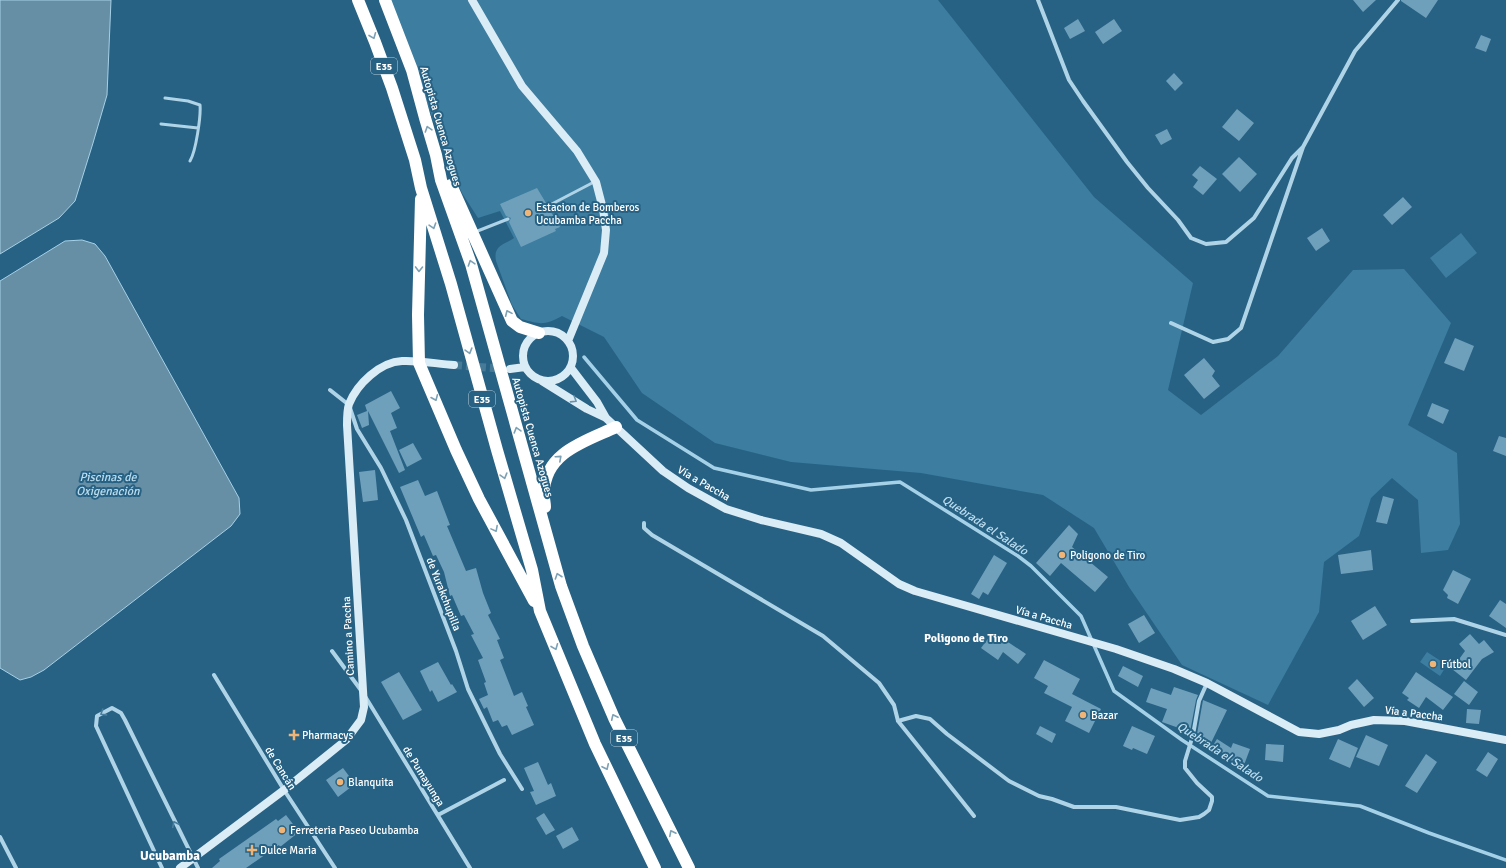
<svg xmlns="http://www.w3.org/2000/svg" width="1506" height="868" font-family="Signika,sans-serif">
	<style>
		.green { fill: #3c7da0 }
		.water { fill: #668ea5; stroke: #a5d1e8 }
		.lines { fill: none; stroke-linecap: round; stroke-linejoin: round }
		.stream { stroke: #a5d1e8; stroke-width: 3.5 }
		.building { fill: #6fa0bb }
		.secondary-tunnel { stroke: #477a96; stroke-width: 8; stroke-dasharray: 8 4; stroke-linecap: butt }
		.lane { stroke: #b0d4e7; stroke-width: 3 }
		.street { stroke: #b0d4e7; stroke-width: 4 }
		.secondary { stroke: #daecf6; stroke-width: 8 }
		.highway { stroke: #fff; stroke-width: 12 }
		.oneway { stroke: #7da1b5 }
		.oneway2 { stroke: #6692ac }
		.oneway3 { stroke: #497e9d }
		.poi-dot { fill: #efb476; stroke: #276284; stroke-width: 1.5 }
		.labels { text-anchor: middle; stroke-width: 4; stroke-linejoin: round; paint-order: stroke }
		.shield { fill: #276284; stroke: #bed0da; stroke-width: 1 }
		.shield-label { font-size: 10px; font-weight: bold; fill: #fff }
		.street-label { font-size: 11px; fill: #fff; stroke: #276284 }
		.poi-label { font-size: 11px; fill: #fff; stroke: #276284; text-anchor: start }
		.water-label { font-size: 12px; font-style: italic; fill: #bcddef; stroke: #276284 }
		.neighbourhood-label { font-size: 12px; font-weight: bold; fill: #fff; stroke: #276284 }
		.quarter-label { font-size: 13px; font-weight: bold; fill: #fff; stroke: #276284 }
	</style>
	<rect width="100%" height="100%" fill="#276284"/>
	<path class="green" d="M 389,0 L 938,0 L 1094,197 L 1193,283 L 1168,390 L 1201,415 L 1278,356 L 1353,270 L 1404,269 L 1451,323 L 1408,425 L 1457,453 L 1460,524 L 1448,550 L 1421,553 L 1418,500 L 1392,478 L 1371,498 L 1359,536 L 1324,562 L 1319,612 L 1268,705 L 1182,665 L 1129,587 L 1094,528 L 1043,495 L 921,473 L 791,462 L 715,443 L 642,393 L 604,337 L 562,316 C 544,326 540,324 521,319 L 512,305 L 496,261 C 493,245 504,245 514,238 L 500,211 L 478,218 L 462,193 L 444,153 L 410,51 Z
		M 1461,233 L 1477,253 L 1446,278 L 1430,258 Z
		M 1427,652 L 1447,665 L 1440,676 L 1420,662 Z"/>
	<path class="water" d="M 0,0 L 111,0 L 107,95 L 93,143 L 75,201 L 59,218 L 0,254 Z
		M 82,240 L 95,244 L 105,256 L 239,498 L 240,514 L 231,526 L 44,670 L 31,677 L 20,680 L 0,668 L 0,281 L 65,241 Z"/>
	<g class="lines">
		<path class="stream" d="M 584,357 L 637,420 L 714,468 L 811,490 L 900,482 L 1018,556 L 1031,566 L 1081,616 L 1114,691 L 1182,740 L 1268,796 L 1360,806 L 1429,833 L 1506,860"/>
	</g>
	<path class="building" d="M 1353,0 L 1376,0 L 1363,12 Z
		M 1401,0 L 1438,0 L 1426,18 L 1401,1 Z
		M 1078,19 L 1085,31 L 1070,39 L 1064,28 Z
		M 1114,19 L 1122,31 L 1103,44 L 1095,32 Z
		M 1481,35 L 1491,39 L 1486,52 L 1475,48 Z
		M 1174,73 L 1183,83 L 1175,91 L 1166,81 Z
		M 1237,109 L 1254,123 L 1239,141 L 1222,127 Z
		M 1167,129 L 1172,139 L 1161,145 L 1155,135 Z
		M 1239,157 L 1257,174 L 1240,192 L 1222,174 Z
		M 1200,166 L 1217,179 L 1203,195 L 1193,187 L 1198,180 L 1192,175 Z
		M 537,188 L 546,203 L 546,208 L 549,209 L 560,227 L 555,229 L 556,231 L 521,247 L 509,222 L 511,218 L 506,216 L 500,204 Z
		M 1403,197 L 1412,207 L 1392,225 L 1383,215 Z
		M 1322,228 L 1330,241 L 1316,251 L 1307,238 Z
		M 1455,338 L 1474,346 L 1464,371 L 1444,363 Z
		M 1204,358 L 1215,371 L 1212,376 L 1220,386 L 1204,399 L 1184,375 Z
		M 391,391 L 400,408 L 391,413 L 397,428 L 390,431 L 405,470 L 399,473 L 368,411 L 369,425 L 362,428 L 357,415 L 367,411 L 365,405 Z
		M 1432,403 L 1449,410 L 1443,424 L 1427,416 Z
		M 1499,436 L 1506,438 L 1506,456 L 1493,451 Z
		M 413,443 L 422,459 L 407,467 L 399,450 Z
		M 375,470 L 378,500 L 363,502 L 359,472 Z
		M 418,480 L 425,496 L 437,491 L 450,525 L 447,526 L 466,571 L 476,568 L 483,593 L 491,613 L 488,615 L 500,639 L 497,640 L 504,658 L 500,660 L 514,696 L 522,692 L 528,706 L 526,707 L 534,725 L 512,735 L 507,725 L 502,727 L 498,720 L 493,722 L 487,707 L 484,709 L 479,699 L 488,695 L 484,683 L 486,682 L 478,660 L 483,658 L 471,635 L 474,634 L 464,615 L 461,616 L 452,595 L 450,596 L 444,572 L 436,555 L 433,556 L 424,535 L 421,537 L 400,487 Z
		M 1383,496 L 1394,499 L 1387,524 L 1376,522 Z
		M 1069,525 L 1078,534 L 1072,547 L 1108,577 L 1095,592 L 1061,563 L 1050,576 L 1036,563 Z
		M 1371,550 L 1373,570 L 1341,574 L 1338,555 Z
		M 994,555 L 1007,563 L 988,595 L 983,592 L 979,599 L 971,594 Z
		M 1453,570 L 1471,579 L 1458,604 L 1447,598 L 1448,595 L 1443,590 Z
		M 1500,600 L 1506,604 L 1506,628 L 1489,616 Z
		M 1375,606 L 1387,625 L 1363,640 L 1351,621 Z
		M 1144,615 L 1155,633 L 1139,643 L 1128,624 Z
		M 993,632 L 1026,654 L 1018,664 L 1003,652 L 998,660 L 981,648 Z
		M 1470,634 L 1479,644 L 1484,640 L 1494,652 L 1482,659 L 1466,680 L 1452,669 L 1465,651 L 1459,644 Z
		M 1044,660 L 1080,679 L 1072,694 L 1101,709 L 1089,733 L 1065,721 L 1072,707 L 1044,693 L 1048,686 L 1034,678 Z
		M 438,662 L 451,685 L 452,684 L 457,692 L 438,702 L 432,690 L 430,692 L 420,671 Z
		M 1123,666 L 1143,676 L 1138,687 L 1118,676 Z
		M 399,672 L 422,710 L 403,720 L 381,682 Z
		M 1416,672 L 1453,697 L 1443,710 L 1426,697 L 1419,708 L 1407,700 L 1409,698 L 1402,693 Z
		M 1357,679 L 1374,698 L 1364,707 L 1348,688 Z
		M 1464,681 L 1478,692 L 1469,705 L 1454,694 Z
		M 1174,687 L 1198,695 L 1196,700 L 1190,732 L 1162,722 L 1167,709 L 1146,702 L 1151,688 L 1171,695 Z
		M 1203,700 L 1227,710 L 1211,743 L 1201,739 L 1202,736 L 1197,734 Z
		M 1467,709 L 1481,710 L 1479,724 L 1466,723 Z
		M 1040,726 L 1056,734 L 1052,743 L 1036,734 Z
		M 1132,726 L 1155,736 L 1147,754 L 1133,748 L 1132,750 L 1123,746 Z
		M 1366,735 L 1388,745 L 1379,766 L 1356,757 Z
		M 1217,739 L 1231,748 L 1233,743 L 1250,749 L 1244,765 L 1227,759 L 1228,757 L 1212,747 Z
		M 1338,739 L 1358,748 L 1350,768 L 1329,759 Z
		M 1266,744 L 1284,745 L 1283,762 L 1265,760 Z
		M 1488,752 L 1498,759 L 1487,777 L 1476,770 Z
		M 1426,754 L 1437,762 L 1417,793 L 1405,786 Z
		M 538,762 L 548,785 L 551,783 L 556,796 L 536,805 L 530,792 L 534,791 L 524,768 Z
		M 343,768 L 355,784 L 338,797 L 326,780 Z
		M 544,813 L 555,830 L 546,835 L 536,818 Z
		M 286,815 L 299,832 L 280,847 L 279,845 L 246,868 L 212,868 L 220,861 L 219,859 L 276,819 L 278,821 Z
		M 572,827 L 579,840 L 563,849 L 556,836 Z"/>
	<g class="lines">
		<path class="secondary-tunnel" d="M 454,365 L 505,369"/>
		<path class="lane" d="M 165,98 L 188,101 L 200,105 C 201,116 196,151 190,161
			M 161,124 L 198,128
			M 548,206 L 594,182
			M 475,232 L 508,219"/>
		<path class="street" d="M 1038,0 L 1069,80 L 1083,101 L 1127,162 L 1148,188 L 1178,220 L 1191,238 L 1206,244 L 1226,242 L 1254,218 L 1292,158 L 1303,147
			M 1171,323 L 1213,342 L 1228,339 L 1241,328 L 1303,147 L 1355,51 L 1398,0
			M 330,390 L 349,405 L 357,429 L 381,468 L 406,520 L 456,651 L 468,689 L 500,754 L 522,789
			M 644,523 L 644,528 L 652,535 L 823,636 L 879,683 L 894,705 L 898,721 L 916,716 L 930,719 L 947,734 L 1009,781 L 1039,796 L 1052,799 L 1074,807 L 1116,807 L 1180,820 L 1199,817 L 1204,814 L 1209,810 L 1212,801 L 1212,797 L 1197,783 L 1185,768 L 1185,761 L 1193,735 L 1199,701 L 1207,683
			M 1412,621 L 1454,619 L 1506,635
			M 332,651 L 363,693 L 470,868
			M 214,675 L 284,790 L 335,868
			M 898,721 L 974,816
			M 438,815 L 504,780
			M 0,837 L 16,868
			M 162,868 L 96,726 L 97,716 L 112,708 L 121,713 L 125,720 L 198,868"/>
		<path class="secondary" d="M 472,0 L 522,86 L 577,151 L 596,182 L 603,209 L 606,230 L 604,253 L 568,341
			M523 356a25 25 0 1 1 50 0a25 25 0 1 1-50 0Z
			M 571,368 L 597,402 L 606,418
			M 510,369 L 525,367
			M 542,381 L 587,409 L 606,418 L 663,471 L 688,488 L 726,509 L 761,520 L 821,534 L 841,543 L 899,584 L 915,591 L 1116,649 L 1174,669 L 1207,683 L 1299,732 L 1319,734 L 1339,730 L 1351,725 L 1374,720 L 1405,721 L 1506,740
			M 180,868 L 284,790 L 346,740 L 361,720 L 364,707 L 347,425 C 347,418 347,410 349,404 C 357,384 380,362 402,361 C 417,360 438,364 454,365"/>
		<path class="highway" d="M 358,0 L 375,42 L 392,88 L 415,160 L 421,188 L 451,284 L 497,450 L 532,570 L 540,611 L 595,744 L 655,868
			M 385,0 L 412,70 L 425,118 L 436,155 L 441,180 L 471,264 L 561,586 L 583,646 L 614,718 L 689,868
			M 451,185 L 512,321 L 520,327 L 539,333
			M 421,199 L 418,315 L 419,363 L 456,450 L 479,499 L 534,601
			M 545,507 C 545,502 543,497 544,492 C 545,452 586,441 616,427"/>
	</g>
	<defs><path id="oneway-chevron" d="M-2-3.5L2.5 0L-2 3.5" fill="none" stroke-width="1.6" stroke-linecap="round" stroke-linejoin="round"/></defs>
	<g class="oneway">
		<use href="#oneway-chevron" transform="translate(373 36) rotate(68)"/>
		<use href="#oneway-chevron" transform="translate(428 129) rotate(-108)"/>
		<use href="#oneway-chevron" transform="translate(433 226) rotate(72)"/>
		<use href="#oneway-chevron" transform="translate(471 263) rotate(-108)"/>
		<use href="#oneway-chevron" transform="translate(419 269) rotate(91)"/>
		<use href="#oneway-chevron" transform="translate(508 313) rotate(-114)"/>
		<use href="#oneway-chevron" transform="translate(469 351) rotate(74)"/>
		<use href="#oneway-chevron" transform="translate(435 398) rotate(67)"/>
		<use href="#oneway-chevron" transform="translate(517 430) rotate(-106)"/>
		<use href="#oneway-chevron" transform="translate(559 458) rotate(-42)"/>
		<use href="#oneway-chevron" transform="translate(504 476) rotate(74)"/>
		<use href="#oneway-chevron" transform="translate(495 529) rotate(62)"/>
		<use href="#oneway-chevron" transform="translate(558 576) rotate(-109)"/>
		<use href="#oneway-chevron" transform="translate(555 647) rotate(68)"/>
		<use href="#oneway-chevron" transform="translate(614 717) rotate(-115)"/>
		<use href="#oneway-chevron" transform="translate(606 767) rotate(65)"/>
		<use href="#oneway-chevron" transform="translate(672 833) rotate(-117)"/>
	</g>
	<use class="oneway2" href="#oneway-chevron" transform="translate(574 400) rotate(32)"/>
	<g class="oneway3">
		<use href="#oneway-chevron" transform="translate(103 713) rotate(148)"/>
		<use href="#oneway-chevron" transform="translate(175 824) rotate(-116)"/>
	</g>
	<g class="poi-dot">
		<circle cx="528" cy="213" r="4"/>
		<circle cx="1062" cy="555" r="4"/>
		<circle cx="1433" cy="664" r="4"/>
		<circle cx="1083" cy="715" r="4"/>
		<path d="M292 729h4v4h4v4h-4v4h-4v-4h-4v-4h4z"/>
		<circle cx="340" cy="782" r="4"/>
		<circle cx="282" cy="830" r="4"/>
		<path d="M250 844h4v4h4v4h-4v4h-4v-4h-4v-4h4z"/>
	</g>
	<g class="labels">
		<g class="shield">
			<rect x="371" y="58" width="26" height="16" rx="3"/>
			<rect x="469" y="391" width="26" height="16" rx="3"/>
			<rect x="611" y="730" width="26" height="16" rx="3"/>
		</g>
		<g class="shield-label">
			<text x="384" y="70">E35</text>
			<text x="482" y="403">E35</text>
			<text x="624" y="742">E35</text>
		</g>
		<g class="street-label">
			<text transform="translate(441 126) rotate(74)" y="4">Autopista Cuenca Azogues</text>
			<text transform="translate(533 437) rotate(74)" y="4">Autopista Cuenca Azogues</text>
			<text transform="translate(704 483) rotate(30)" y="4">Vía a Paccha</text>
			<text transform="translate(444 594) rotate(69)" y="4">de Yurakchupilla</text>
			<text transform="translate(1044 617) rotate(16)" y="4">Vía a Paccha</text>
			<text transform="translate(348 636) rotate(-93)" y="4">Camino a Paccha</text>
			<text transform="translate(1414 713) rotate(7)" y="4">Vía a Paccha</text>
			<text transform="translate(281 768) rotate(58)" y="4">de Cancán</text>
			<text transform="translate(424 776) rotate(58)" y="4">de Pumayunga</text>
		</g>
		<g class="poi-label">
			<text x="536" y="211">Estacion de Bomberos<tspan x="536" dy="13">Ucubamba Paccha</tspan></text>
			<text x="1070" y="559">Poligono de Tiro</text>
			<text x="1441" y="668">Fútbol</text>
			<text x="1091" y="719">Bazar</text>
			<text x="302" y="739">Pharmacys</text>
			<text x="348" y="786">Blanquita</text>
			<text x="290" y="834">Ferreteria Paseo Ucubamba</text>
			<text x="260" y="854">Dulce Maria</text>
		</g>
		<g class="water-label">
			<text x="108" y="481">Piscinas de<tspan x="108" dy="14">Oxigenación</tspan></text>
			<text transform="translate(985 525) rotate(33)" y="4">Quebrada el Salado</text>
			<text transform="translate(1220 752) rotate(33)" y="4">Quebrada el Salado</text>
		</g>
		<g class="neighbourhood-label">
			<text x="966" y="642">Poligono de Tiro</text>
		</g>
		<g class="quarter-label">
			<text x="170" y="860">Ucubamba</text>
		</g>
	</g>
</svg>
